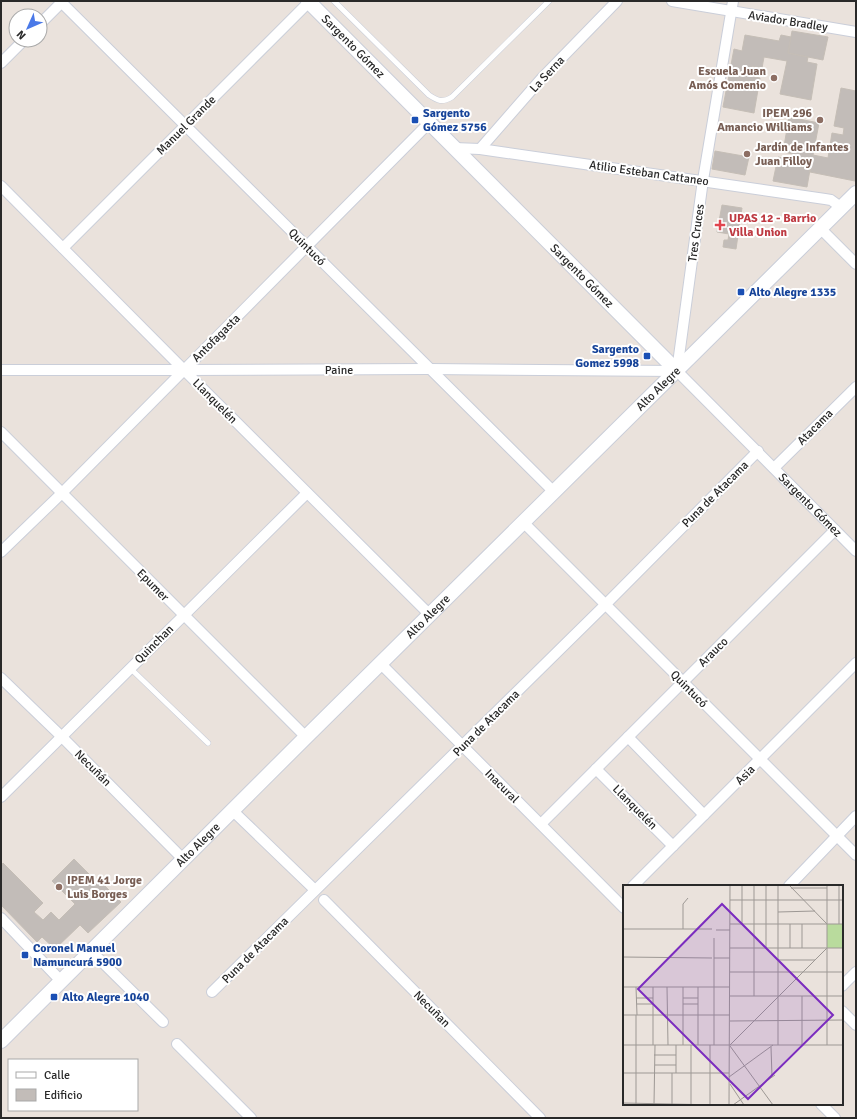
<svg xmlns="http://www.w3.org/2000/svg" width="857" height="1119" font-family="Signika,sans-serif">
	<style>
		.building { fill: #c2bcb8; stroke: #c5beb6 }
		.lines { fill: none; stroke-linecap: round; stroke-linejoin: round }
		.lane-casing { stroke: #caced9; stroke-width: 6 }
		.street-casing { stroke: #caced9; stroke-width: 12 }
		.secondary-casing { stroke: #caced9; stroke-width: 16 }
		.lane { stroke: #fff; stroke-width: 5 }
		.street { stroke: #fff; stroke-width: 10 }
		.secondary { stroke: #fff; stroke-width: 14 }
		.education-dot { fill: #8d6e63; stroke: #fff; stroke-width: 1.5 }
		.transit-dot { fill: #1a4fb4; stroke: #fff; stroke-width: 1.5 }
		.health-dot { fill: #e0444e; stroke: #fff; stroke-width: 1.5 }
		.labels { text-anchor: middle; stroke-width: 4; stroke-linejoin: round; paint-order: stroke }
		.street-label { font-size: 12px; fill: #292929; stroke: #fff }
		.education-label { font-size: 12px; font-weight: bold; fill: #785e54; stroke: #fff; text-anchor: end }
		.transit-label { font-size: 12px; font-weight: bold; fill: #164399; stroke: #fff; text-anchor: start }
		.health-label { font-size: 12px; font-weight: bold; fill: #be3a42; stroke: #fff; text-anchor: start }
		.inset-road { fill: none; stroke: #9d9894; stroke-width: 1 }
		.view { fill: #7b2cbf; fill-opacity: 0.15; stroke: #7b2cbf; stroke-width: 2 }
		.inset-edge { fill: none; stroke: #292929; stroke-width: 2 }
	</style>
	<rect width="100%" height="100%" fill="#eae2dc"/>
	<path class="building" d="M 792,31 L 828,37 L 823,60 L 788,53 Z
		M 745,35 L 779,41 L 781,35 L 791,37 L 788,53 L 808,57 L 807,62 L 817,64 L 811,100 L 780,94 L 787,61 L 764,57 L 762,68 L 752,66 L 750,76 L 760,78 L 754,113 L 723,107 L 734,49 L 742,51 Z
		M 841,88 L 856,91 L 856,173 L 855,181 L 810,172 L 811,164 L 792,160 L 793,154 L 783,152 L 789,117 L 819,123 L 813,155 L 828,158 L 832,133 L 843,135 L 844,128 L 834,126 Z
		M 715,151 L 749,157 L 745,175 L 712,169 Z
		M 778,157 L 811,164 L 807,187 L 773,181 Z
		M 722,205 L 742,208 L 736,249 L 723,247 L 724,240 L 728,240 L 729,234 L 717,232 Z
		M 74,859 L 102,887 L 104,885 L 121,902 L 88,933 L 80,925 L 55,949 L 42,937 L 37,942 L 1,905 L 1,866 L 3,863 L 43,903 L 34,912 L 43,920 L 51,912 L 59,920 L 75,904 L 52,881 Z"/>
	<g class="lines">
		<defs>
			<path id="lane" d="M 334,1 L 429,95 C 438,101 442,103 452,97 L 549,1
				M 130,668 L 208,743"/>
			<g id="street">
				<path d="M 60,1 L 554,492"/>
				<path d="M 672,1 L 856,32"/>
				<path d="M 40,24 L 63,1"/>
				<path d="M 1,63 L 24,40"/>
				<path d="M 454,148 L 480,149 L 825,199 L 831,200 L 842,208"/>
				<path d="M 480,149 L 542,78 L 617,1"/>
				<path d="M 1,186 L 184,370 L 430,615"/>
				<path d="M 821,229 L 856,264"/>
				<path d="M 63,248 L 309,2"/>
				<path d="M 1,370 L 184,370 L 429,369 L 677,371"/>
				<path d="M 677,371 L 703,180 L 733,1"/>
				<path id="s1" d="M 677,371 L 856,551"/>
				<path d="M 1,432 L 306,737"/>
				<path d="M 774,468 L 856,387"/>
				<path d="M 523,522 L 856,855"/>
				<path d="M 1,552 L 62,493 L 429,123"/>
				<path d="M 381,664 L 624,908"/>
				<path d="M 1,678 L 61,736 L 184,860"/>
				<path d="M 628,737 L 704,815"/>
				<path d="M 596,769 L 673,846"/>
				<path d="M 1,797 L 307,493"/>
				<path d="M 233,811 L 315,890"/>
				<path d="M 541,824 L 835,530"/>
				<path d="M 633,886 L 856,663"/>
				<path d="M 789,886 L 856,816"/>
				<path d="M 324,900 L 540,1118"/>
				<path d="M 1,918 L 61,981"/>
				<path d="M 91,951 L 163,1022"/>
				<path d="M 842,986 L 856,972"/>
				<path d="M 212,992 L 606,604 L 758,451"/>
				<path d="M 842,1011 L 856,1025"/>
				<path d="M 177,1044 L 251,1118"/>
				<path d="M 821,1104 L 835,1118"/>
			</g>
			<g id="secondary">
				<path id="s2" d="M 308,1 L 677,371"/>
				<path id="s3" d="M 1,1041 L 306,737 L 856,193"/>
			</g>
		</defs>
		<use href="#lane" class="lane-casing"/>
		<use href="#street" class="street-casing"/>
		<use href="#secondary" class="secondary-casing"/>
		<use href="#lane" class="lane"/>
		<use href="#street" class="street"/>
		<use href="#secondary" class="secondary"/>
	</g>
	<g class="education-dot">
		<circle cx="774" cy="78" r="4"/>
		<circle cx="820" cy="120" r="4"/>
		<circle cx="747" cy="154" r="4"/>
		<circle cx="59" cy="887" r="4"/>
	</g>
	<g class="transit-dot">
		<rect x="411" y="116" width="8" height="8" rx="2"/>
		<rect x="737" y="288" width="8" height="8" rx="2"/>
		<rect x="643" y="352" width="8" height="8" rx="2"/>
		<rect x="21" y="951" width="8" height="8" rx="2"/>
		<rect x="50" y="993" width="8" height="8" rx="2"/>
	</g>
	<path class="health-dot" d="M718 219h4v4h4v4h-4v4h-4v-4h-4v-4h4z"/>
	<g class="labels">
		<g class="street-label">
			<text transform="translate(788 21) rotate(9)" y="4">Aviador Bradley</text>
			<text dy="4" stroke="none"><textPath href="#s2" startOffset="64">Sargento Gómez</textPath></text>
			<text transform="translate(547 74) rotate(-47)" y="4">La Serna</text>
			<text transform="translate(186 125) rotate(-45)" y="4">Manuel Grande</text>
			<text transform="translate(649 173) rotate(8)" y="4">Atilio Esteban Cattaneo</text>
			<text transform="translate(696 233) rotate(-82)" y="4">Tres Cruces</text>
			<text transform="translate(307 247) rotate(45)" y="4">Quintucó</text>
			<text dy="4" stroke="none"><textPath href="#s2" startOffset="388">Sargento Gómez</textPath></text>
			<text transform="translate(216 338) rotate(-45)" y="4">Antofagasta</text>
			<text x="339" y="374">Paine</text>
			<text dy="4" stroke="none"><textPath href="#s3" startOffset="926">Alto Alegre</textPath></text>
			<text transform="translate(215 401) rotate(45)" y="4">Llanquelén</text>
			<text transform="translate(815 427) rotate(-45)" y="4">Atacama</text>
			<text transform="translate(715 494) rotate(-45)" y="4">Puna de Atacama</text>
			<text dy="4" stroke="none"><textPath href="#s1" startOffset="189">Sargento Gómez</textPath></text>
			<text transform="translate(153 585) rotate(45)" y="4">Epumer</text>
			<text dy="4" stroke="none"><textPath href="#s3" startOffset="602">Alto Alegre</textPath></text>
			<text transform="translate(154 644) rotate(-45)" y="4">Quinchan</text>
			<text transform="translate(713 652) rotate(-45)" y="4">Arauco</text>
			<text transform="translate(689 689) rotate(45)" y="4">Quintucó</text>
			<text transform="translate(486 723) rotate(-45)" y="4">Puna de Atacama</text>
			<text transform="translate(93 768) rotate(45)" y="4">Necuñán</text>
			<text transform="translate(745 775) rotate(-45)" y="4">Asia</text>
			<text transform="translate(502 786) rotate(45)" y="4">Inacural</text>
			<text transform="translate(635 807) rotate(45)" y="4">Llanquelén</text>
			<text dy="4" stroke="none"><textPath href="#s3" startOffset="278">Alto Alegre</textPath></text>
			<text transform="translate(255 950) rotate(-45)" y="4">Puna de Atacama</text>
			<text transform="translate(432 1009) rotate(45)" y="4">Necuñan</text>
		</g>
		<g class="education-label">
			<text x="766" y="75">Escuela Juan<tspan x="766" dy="14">Amós Comenio</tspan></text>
			<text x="812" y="117">IPEM 296<tspan x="812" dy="14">Amancio Williams</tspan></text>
			<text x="755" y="151" text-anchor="start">Jardín de Infantes<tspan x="755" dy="14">Juan Filloy</tspan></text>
			<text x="67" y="884" text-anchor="start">IPEM 41 Jorge<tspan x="67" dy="14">Luis Borges</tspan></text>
		</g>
		<g class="transit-label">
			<text x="423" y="117">Sargento<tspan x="423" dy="14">Gómez 5756</tspan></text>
			<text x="749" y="296">Alto Alegre 1335</text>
			<text x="639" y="353" text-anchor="end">Sargento<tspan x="639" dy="14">Gomez 5998</tspan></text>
			<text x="33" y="952">Coronel Manuel<tspan x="33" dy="14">Namuncurá 5900</tspan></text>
			<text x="62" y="1001">Alto Alegre 1040</text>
		</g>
		<g class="health-label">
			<text x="729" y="222">UPAS 12 - Barrio<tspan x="729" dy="14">Villa Union</tspan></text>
		</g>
	</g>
	<g transform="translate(623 885)">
		<rect width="220" height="220" fill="#eae2dc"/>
		<path d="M 204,39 L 220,39 L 220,63 L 204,63 Z" fill="#b9db9d"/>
		<path class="inset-road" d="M 155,0 L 155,160M 166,0 L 204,39M 204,0 L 204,160M 168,3 L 204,3M 107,15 L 220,15M 155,27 L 192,26M 107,39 L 220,39M 119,39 L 119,0M 179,39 L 179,63M 216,39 L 216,0M 0,44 L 89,44M 60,44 L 60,19 L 65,13M 93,45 L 107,45M 107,63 L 220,63M 143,63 L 143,0M 167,63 L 167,39M 0,72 L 89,73M 91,73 L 107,73M 155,75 L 192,75M 107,87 L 220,87M 0,102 L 107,102M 13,102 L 14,130M 30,102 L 30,160M 44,102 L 45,160M 60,102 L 60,160M 75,102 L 75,160M 107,111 L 220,111M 131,111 L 131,0M 179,111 L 179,160M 13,113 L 30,113M 60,113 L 75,113M 14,119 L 30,119M 60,119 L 75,119M 0,130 L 107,130M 13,130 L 13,220M 107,136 L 220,135M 0,160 L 107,160M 53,160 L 53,188M 91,160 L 91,53M 107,160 L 204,63M 107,160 L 220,160M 107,161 L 150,220M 148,162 L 149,192M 31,170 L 53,170M 32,180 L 53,180M 0,188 L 106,188M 106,192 L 150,160M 107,199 L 121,220M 0,218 L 97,220M 31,219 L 32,160M 49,219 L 49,188M 68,219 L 68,160M 87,219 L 87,160M 106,220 L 107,0M 110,220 L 152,190"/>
		<path class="view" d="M 99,19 L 210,130 L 125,214 L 15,104 Z"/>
		<rect width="220" height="220" class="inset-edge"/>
	</g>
	<rect width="857" height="1119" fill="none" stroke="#292929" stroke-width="4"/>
	<rect x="8" y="1059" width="130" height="52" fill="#ffffff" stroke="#a9a9a9"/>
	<rect x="16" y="1072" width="20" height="6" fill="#ffffff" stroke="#a9a9a9"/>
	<text x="44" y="1079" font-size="12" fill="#292929">Calle</text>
	<rect x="16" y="1089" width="20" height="12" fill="#c2bcb8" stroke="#a9a9a9"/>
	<text x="44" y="1099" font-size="12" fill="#292929">Edificio</text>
	<g transform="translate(28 28) rotate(225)"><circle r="19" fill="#ffffff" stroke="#a9a9a9"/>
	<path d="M0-3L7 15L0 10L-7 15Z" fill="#4a79e8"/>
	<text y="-6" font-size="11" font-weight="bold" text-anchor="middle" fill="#292929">N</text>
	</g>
</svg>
